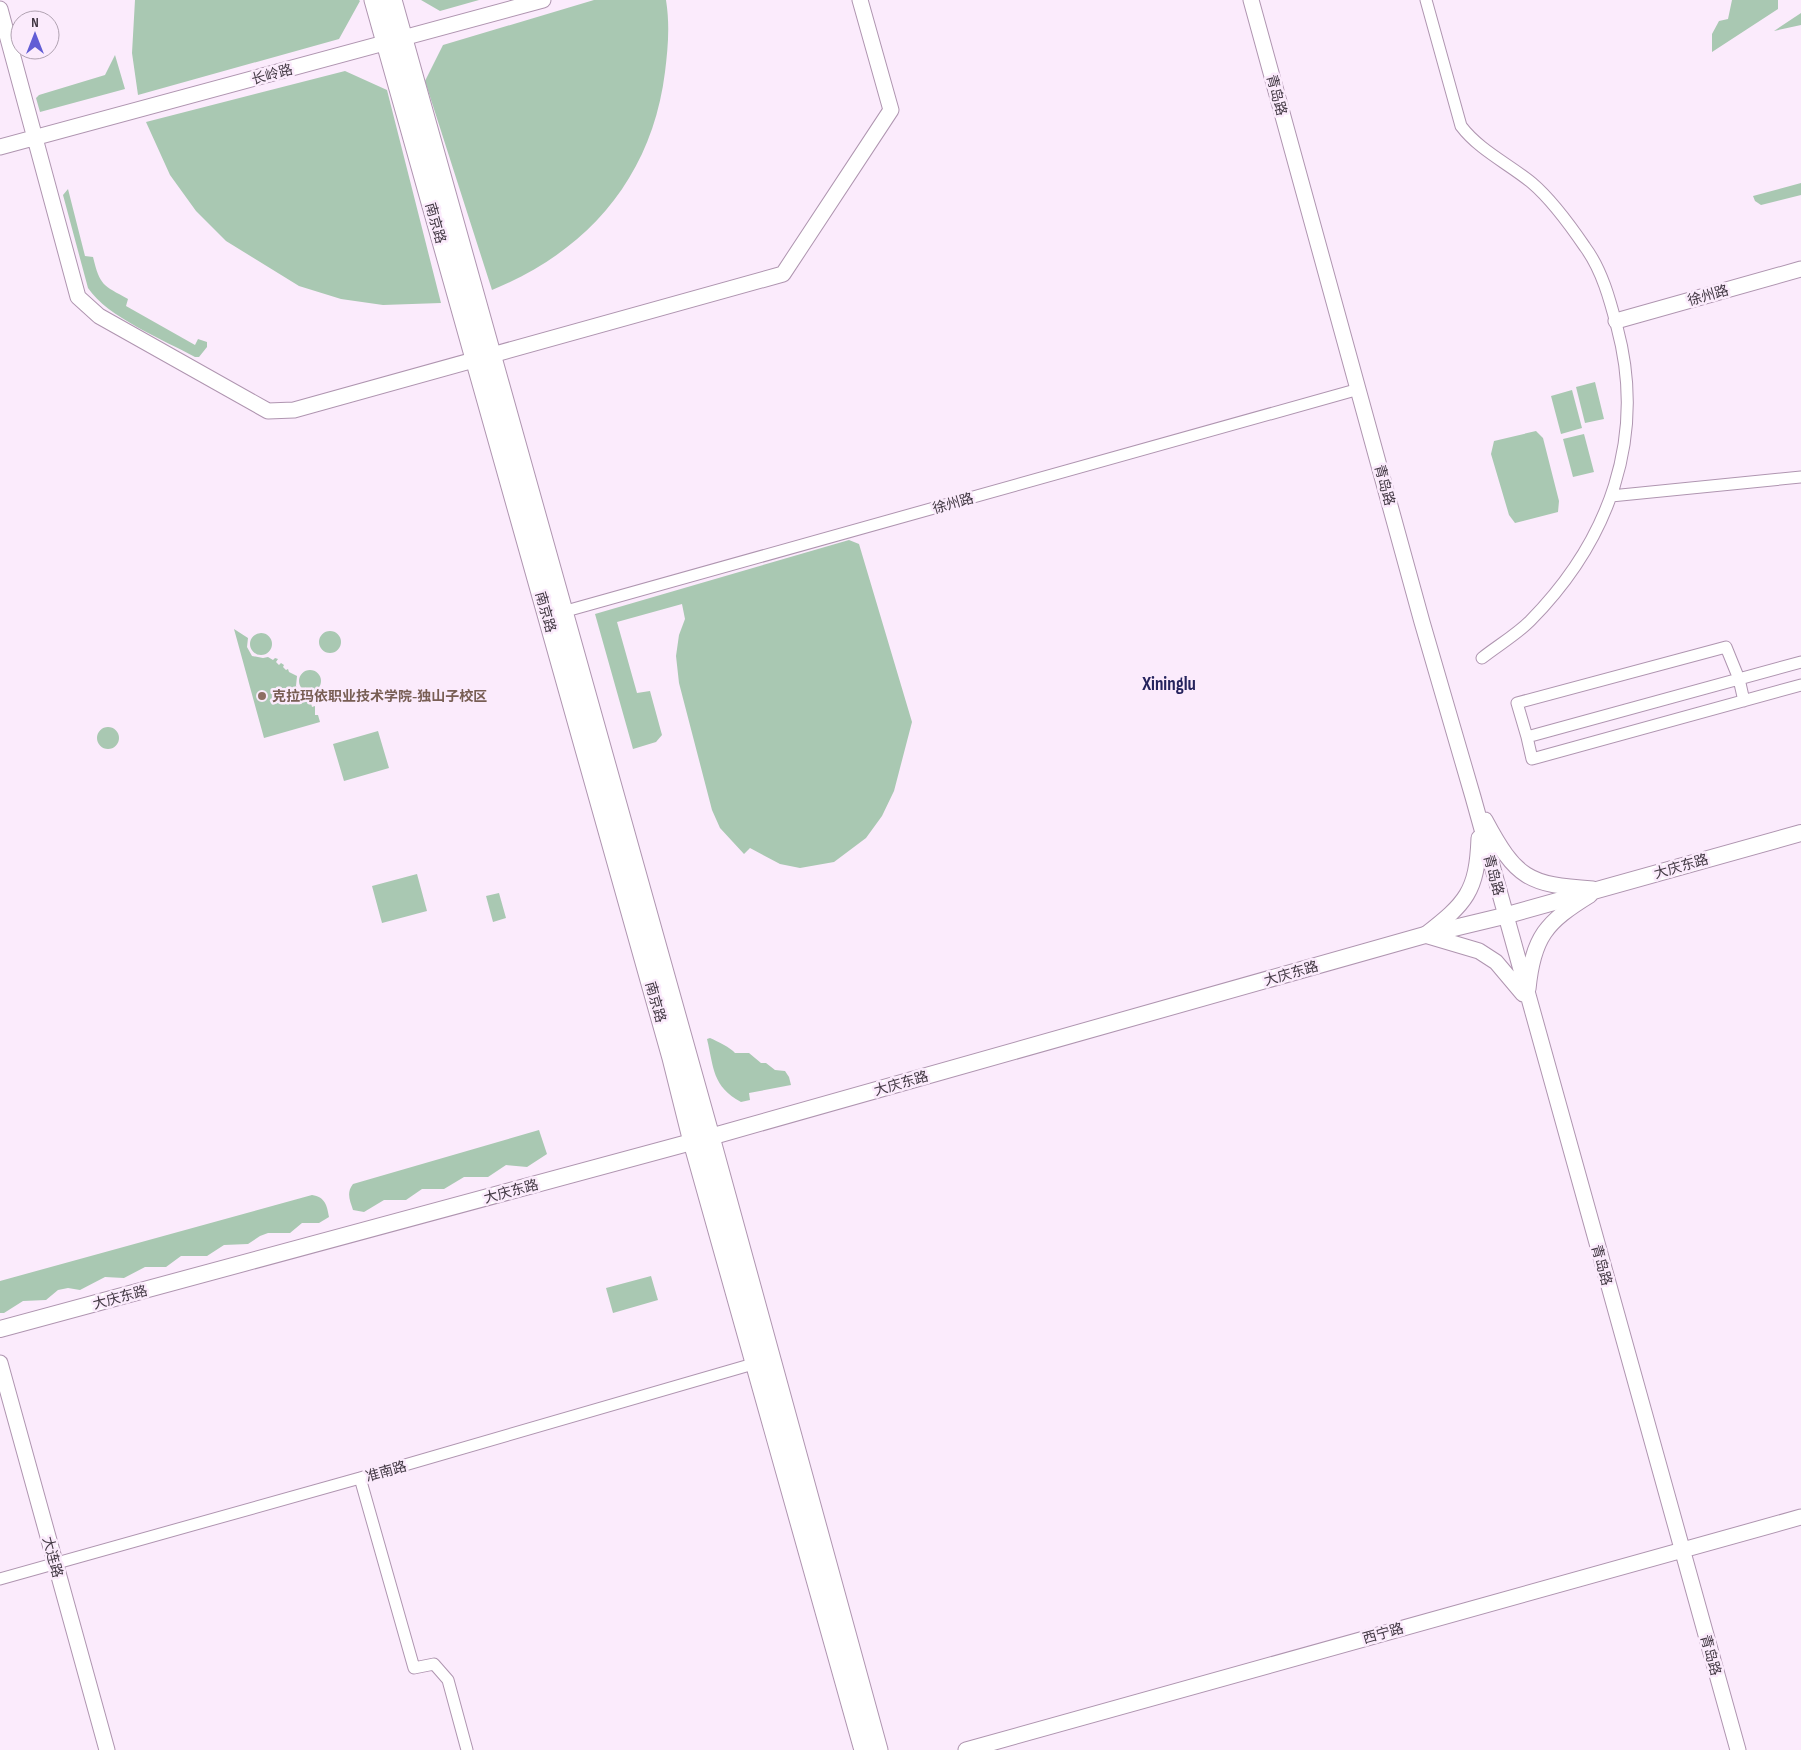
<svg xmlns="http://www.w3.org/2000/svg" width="1801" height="1750" font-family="'Sofia Sans Condensed','Noto Sans SC',sans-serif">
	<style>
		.green { fill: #a9c8b2 }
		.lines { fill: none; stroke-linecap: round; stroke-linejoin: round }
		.minor-casing { stroke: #af95b0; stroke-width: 13 }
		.tertiary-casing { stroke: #af95b0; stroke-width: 17 }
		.secondary-casing { stroke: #af95b0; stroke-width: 18 }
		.primary-casing { stroke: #af95b0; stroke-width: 21 }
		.minor { stroke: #fff; stroke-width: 11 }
		.tertiary { stroke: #fff; stroke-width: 15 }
		.secondary { stroke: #fff; stroke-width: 16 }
		.primary { stroke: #fff; stroke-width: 19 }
		.education-dot { fill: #8d6e63; stroke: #fbebfc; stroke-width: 2 }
		.labels { text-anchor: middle; stroke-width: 5; stroke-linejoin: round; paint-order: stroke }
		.street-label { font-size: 14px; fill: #423843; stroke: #fbebfc }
		.education-label { font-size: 14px; font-weight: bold; fill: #785e54; stroke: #fbebfc; text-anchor: start }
		.district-label { font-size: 19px; font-weight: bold; fill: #25235d; stroke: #fbebfc }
	</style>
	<rect width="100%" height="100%" fill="#fbebfc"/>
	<path class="green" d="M 135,0 L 359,0 L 360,1 L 339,39 L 138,95 L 132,53 Z
		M 421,0 L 479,0 L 440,11 Z
		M 594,0 L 666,0 C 670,25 668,48 665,72 C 652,177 588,251 492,290 L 425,81 L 443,45 Z
		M 1732,0 L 1778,0 L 1778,9 L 1712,52 L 1712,34 L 1719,21 L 1728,19 Z
		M 1801,13 L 1801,25 L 1774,31 Z
		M 115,55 L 125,89 L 40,112 L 36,98 L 39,95 L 105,75 Z
		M 345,71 L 387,90 L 441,303 L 383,305 L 341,299 L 299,286 L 226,241 L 196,211 L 170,175 L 146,122 Z
		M 1801,183 L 1801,195 L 1761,205 L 1755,201 L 1753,196 Z
		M 68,189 L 85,256 L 93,257 C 100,286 103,285 128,299 L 126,306 L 195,345 L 198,339 L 207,342 L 207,347 L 199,357 L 195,357 C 164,340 107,317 88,288 L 63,195 Z
		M 1595,382 L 1604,419 L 1585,423 L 1576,387 Z
		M 1572,390 L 1582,428 L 1561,434 L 1551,396 Z
		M 1536,431 L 1543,438 L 1559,501 L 1558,512 L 1515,523 L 1509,515 L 1491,454 L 1494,441 Z
		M 1584,434 L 1594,472 L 1573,477 L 1563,439 Z
		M 849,540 L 859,544 L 912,722 L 894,791 L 882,816 L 866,838 L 834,862 L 800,868 L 780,864 L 750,848 L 744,854 L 720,828 L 712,810 L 679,683 L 676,656 L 679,635 L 685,619 L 682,604 L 617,622 L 637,693 L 650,691 L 662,735 L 656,742 L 633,749 L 595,614 Z
		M 234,629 L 248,638 L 247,647 L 252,656 L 263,658 L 268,657 L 273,660 L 275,658 L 278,659 L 276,662 L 279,665 L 281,663 L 284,665 L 283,667 L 286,670 L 288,669 L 289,672 L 297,676 L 296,686 L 302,693 L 312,696 L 314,702 L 311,703 L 312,707 L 315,706 L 315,715 L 318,715 L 320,722 L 264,738 Z
		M319 642a11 11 0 1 1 22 0a11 11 0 1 1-22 0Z
		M250 644a11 11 0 1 1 22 0a11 11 0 1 1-22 0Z
		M299 681a11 11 0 1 1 22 0a11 11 0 1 1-22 0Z
		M97 738a11 11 0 1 1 22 0a11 11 0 1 1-22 0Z
		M 378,731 L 389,768 L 344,781 L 333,744 Z
		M 417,874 L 427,911 L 382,923 L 372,886 Z
		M 499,893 L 506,918 L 493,922 L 486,896 Z
		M 710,1038 C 717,1041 731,1048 735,1053 L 749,1053 L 761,1063 L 766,1063 L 775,1070 L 785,1071 L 789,1077 L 791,1085 L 749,1093 L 750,1100 L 741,1102 C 712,1086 714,1068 707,1039 Z
		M 539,1130 L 547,1154 L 527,1167 L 506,1165 L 488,1177 L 464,1177 L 444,1189 L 422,1189 L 406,1200 L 384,1200 L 364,1212 L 353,1210 C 350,1200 346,1193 353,1184 Z
		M 312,1195 C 325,1197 327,1205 329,1217 L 319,1223 L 302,1223 L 290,1233 L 268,1233 L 260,1236 L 248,1244 L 224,1245 L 207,1256 L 181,1256 L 166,1267 L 145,1267 L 124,1278 L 105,1277 L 80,1290 L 68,1288 L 58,1290 L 46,1300 L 23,1301 L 4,1313 L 0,1313 L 0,1281 Z
		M 651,1276 L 658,1300 L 613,1313 L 606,1288 Z"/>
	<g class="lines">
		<defs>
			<path id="minor" d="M 1426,0 L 1461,126 C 1479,150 1509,164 1532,183 C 1552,200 1570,225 1585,247 C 1602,270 1610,300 1617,327 C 1647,438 1609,541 1530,621 C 1516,635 1497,646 1482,658
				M 1611,496 L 1801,477
				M 559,613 L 1359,389
				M 1801,662 L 1527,737 L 1532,759 L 1801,685
				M 1527,737 L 1517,703 L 1726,647 L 1739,679 L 1744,701
				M 360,1478 L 414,1668 L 434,1664 L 448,1680 L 467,1750
				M 0,1579 L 360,1478 L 760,1362"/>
			<path id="tertiary" d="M 1251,0 L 1422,622 L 1473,797 L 1738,1750
				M 0,9 L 78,297 L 99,316 L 268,411 L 294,410 L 783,274 L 891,110 L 860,0
				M 0,147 L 543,0
				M 1616,321 L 1801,269
				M 1485,820 C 1516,878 1528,885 1593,889
				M 1425,935 C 1466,903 1477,892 1479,838
				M 1425,935 L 1479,951 L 1496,962 L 1523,994
				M 1528,989 C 1533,937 1546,922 1590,895
				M 0,1363 L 107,1750
				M 966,1750 L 1801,1517"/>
			<path id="secondary" d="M 0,1329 L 710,1137 L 1425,935 L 1504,916 L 1801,833"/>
			<path id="primary" d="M 374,0 L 672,1058 L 693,1142 L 864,1750
				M 392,0 L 710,1137 L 878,1750"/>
		</defs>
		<use href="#minor" class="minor-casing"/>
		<use href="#tertiary" class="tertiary-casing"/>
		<use href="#secondary" class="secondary-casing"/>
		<use href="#primary" class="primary-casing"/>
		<use href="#minor" class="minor"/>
		<use href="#tertiary" class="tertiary"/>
		<use href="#secondary" class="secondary"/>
		<use href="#primary" class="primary"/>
	</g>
	<circle class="education-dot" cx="262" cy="696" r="5"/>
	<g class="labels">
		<g class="street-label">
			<text transform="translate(272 74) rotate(-15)" y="5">长岭路</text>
			<text transform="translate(1277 95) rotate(75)" y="5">青岛路</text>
			<text transform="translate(436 223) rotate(74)" y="5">南京路</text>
			<text transform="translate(1708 295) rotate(-16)" y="5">徐州路</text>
			<text transform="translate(1385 485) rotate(75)" y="5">青岛路</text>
			<text transform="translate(953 503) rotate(-16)" y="5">徐州路</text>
			<text transform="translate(546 612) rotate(74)" y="5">南京路</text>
			<text transform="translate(1681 866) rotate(-16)" y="5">大庆东路</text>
			<text transform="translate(1494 875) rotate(75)" y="5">青岛路</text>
			<text transform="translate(1291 973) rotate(-16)" y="5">大庆东路</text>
			<text transform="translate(656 1002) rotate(74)" y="5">南京路</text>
			<text transform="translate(901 1083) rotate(-16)" y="5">大庆东路</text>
			<text transform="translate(511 1191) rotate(-15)" y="5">大庆东路</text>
			<text transform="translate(1602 1265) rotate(74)" y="5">青岛路</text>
			<text transform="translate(120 1297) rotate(-15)" y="5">大庆东路</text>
			<text transform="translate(386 1471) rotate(-16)" y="5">准南路</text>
			<text transform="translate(53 1557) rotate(75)" y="5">大连路</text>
			<text transform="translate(1383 1633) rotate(-16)" y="5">西宁路</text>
			<text transform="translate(1711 1655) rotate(74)" y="5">青岛路</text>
		</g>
		<g class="education-label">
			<text x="272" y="701">克拉玛依职业技术学院-独山子校区</text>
		</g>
		<g class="district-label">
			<text x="1169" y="690">Xininglu</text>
		</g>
	</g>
	<g transform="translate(35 35)"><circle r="24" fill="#fbebfc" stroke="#b1a3b2"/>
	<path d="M0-4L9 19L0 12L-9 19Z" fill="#615dd5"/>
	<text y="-8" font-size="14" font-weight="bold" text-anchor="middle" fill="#423843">N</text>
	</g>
</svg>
